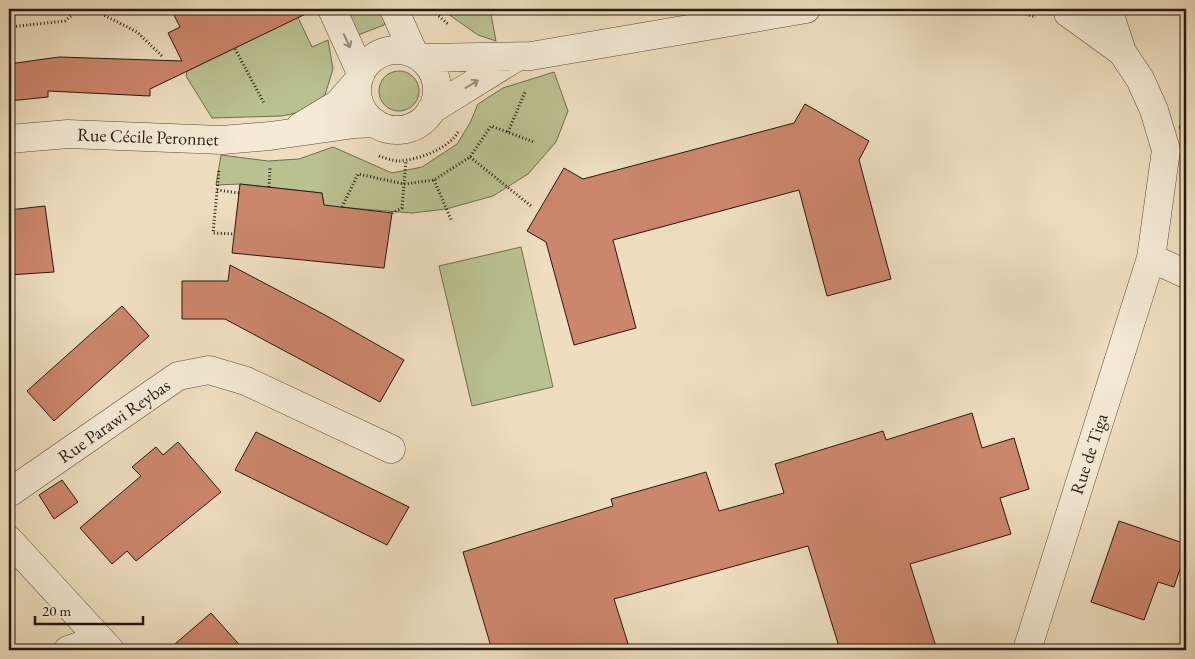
<svg xmlns="http://www.w3.org/2000/svg" width="1195" height="659" font-family="'EB Garamond',serif">
	<style>
		.green { fill: #bac191; stroke: #706d50 }
		.building { fill: #cc866d; stroke: #271910 }
		.lines { fill: none; stroke-linecap: round; stroke-linejoin: round }
		.minor-casing { stroke: #594a3c; stroke-width: 29 }
		.path { stroke: #271910; stroke-width: 3; stroke-dasharray: 1 2.5; stroke-linecap: butt }
		.minor { stroke: #f4ead5; stroke-width: 28 }
		.oneway { stroke: #988c7c }
		.labels { text-anchor: middle; stroke-width: 4.5; stroke-linejoin: round; paint-order: stroke }
		.street-label { font-size: 18px; fill: #271910; stroke: #f4ead5 }
	</style>
	<rect width="100%" height="100%" fill="#eedebf"/>
	<filter id="stains"><feTurbulence type="fractalNoise" baseFrequency=".004" numOctaves="4"/><feColorMatrix values="0 0 0 0 .2 0 0 0 0 .09 0 0 0 0 .02 0 0 0 .5 -.17"/></filter>
	<radialGradient id="worn" r=".72"><stop offset=".6" stop-color="#630" stop-opacity="0"/><stop offset="1" stop-color="#630" stop-opacity=".3"/></radialGradient>
	<path class="green" d="M 289,9 L 294,9 L 312,47 L 328,40 L 333,69 L 325,95 L 300,112 L 282,116 L 212,118 L 186,76 L 187,71 L 294,19 Z
		M 337,9 L 381,9 L 386,19 L 384,25 L 353,37 Z
		M 441,9 L 490,9 L 496,41 L 478,35 Z
		M379 91a20 20 0 1 1 40 0a20 20 0 1 1-40 0Z
		M 554,72 L 568,111 L 556,142 L 528,174 L 493,196 L 446,209 L 412,213 L 324,206 L 322,193 L 240,184 L 216,185 L 221,155 L 268,161 L 299,159 L 333,147 L 392,173 L 422,167 L 457,144 L 470,123 L 478,104 L 503,88 Z
		M 1186,107 L 1186,139 L 1179,128 Z
		M 521,247 L 553,387 L 472,406 L 439,266 Z"/>
	<path class="building" d="M 171,9 L 316,9 L 150,89 L 150,96 L 48,91 L 48,97 L 9,101 L 9,64 L 59,57 L 182,61 L 168,33 L 180,27 Z
		M 805,104 L 869,141 L 859,160 L 891,279 L 827,296 L 799,190 L 613,240 L 636,328 L 574,345 L 546,242 L 527,231 L 564,168 L 583,179 L 794,123 Z
		M 240,184 L 322,193 L 324,205 L 392,213 L 384,268 L 232,253 Z
		M 45,206 L 54,272 L 9,275 L 9,210 Z
		M 230,265 L 325,315 L 404,360 L 380,402 L 225,319 L 182,319 L 182,281 L 228,281 Z
		M 122,306 L 149,336 L 54,421 L 27,391 Z
		M 972,413 L 982,448 L 1014,438 L 1029,489 L 1000,498 L 1011,534 L 910,564 L 937,650 L 840,650 L 808,546 L 614,599 L 630,650 L 492,650 L 463,552 L 613,506 L 611,499 L 706,472 L 719,511 L 784,493 L 775,464 L 883,431 L 886,440 Z
		M 256,432 L 409,507 L 387,545 L 235,470 Z
		M 178,442 L 221,492 L 136,561 L 127,551 L 112,564 L 80,528 L 141,476 L 132,467 L 156,447 L 163,455 Z
		M 62,480 L 78,502 L 54,519 L 39,495 Z
		M 1119,521 L 1186,544 L 1186,551 L 1174,587 L 1158,582 L 1144,620 L 1091,602 Z
		M 211,613 L 244,650 L 168,650 Z"/>
	<g class="lines">
		<defs>
			<path id="minor" d="M 332,9 L 361,73
				M 394,9 L 414,54
				M 1068,13 L 1122,52
				M357 90a40 40 0 1 1 80 0a40 40 0 1 1-80 0Z
				M 421,58 L 531,56 L 806,9
				M 431,110 L 515,58
				M 300,127 L 338,104 L 357,82
				M 9,139 L 68,134 L 222,140 L 270,136 L 355,124 L 375,123
				M 1151,258 L 1186,274
				M 9,493 L 178,376 L 209,370 L 246,381 L 391,449
				M 9,540 L 110,650
				M 68,650 L 100,639
				M 1027,650 L 1151,258 L 1166,150 L 1154,110 L 1140,79 L 1122,52 L 1108,9"/>
		</defs>
		<use href="#minor" class="minor-casing"/>
		<path class="path" d="M 92,9 L 137,32 L 162,56
			M 431,9 L 449,25
			M 1009,9 L 1036,17
			M 919,12 L 933,9
			M 9,27 L 65,21 L 79,9
			M 235,49 L 264,103
			M 508,132 L 525,92
			M 379,156 C 385,158 393,161 399,161 C 417,160 449,149 458,132
			M 470,157 L 531,206
			M 219,171 L 213,233 L 234,234
			M 434,180 L 452,222
			M 269,187 L 270,168
			M 217,190 L 239,193
			M 342,207 L 358,174 L 404,184 L 434,180 L 470,157 L 491,126 L 534,142
			M 392,213 L 402,208 L 406,160"/>
		<use href="#minor" class="minor"/>
	</g>
	<defs><path id="oneway-shaft" d="M-6 0H5M1.5-3L5.5 0L1.5 3" fill="none" stroke-width="1.6" stroke-linecap="round" stroke-linejoin="round" transform="scale(1.25)"/></defs>
	<g class="oneway">
		<use href="#oneway-shaft" transform="translate(347 41) rotate(65)"/>
		<use href="#oneway-shaft" transform="translate(472 84) rotate(-31)"/>
	</g>
	<g class="labels">
		<g class="street-label">
			<text transform="translate(148 137) rotate(2)" y="6">Rue Cécile Peronnet</text>
			<text transform="translate(114 421) rotate(-35)" y="6">Rue Parawi Reybas</text>
			<text transform="translate(1089 454) rotate(-72)" y="6">Rue de Tiga</text>
		</g>
	</g>
	<rect width="1195" height="659" fill="none" stroke="#eedebf" stroke-width="30"/>
	<rect x="10" y="10" width="1175" height="639" fill="none" stroke="#271910" stroke-width="2.5"/>
	<rect x="15" y="15" width="1165" height="629" fill="none" stroke="#271910"/>
	<path d="M35 616v8h108v-8" fill="none" stroke="#271910" stroke-width="2.5"/>
	<text x="42" y="616" font-size="15" fill="#271910" stroke="#f4ead5" stroke-width="4" paint-order="stroke">20 m</text>
	<rect width="100%" height="100%" filter="url(#stains)"/>
	<rect width="100%" height="100%" fill="url(#worn)"/>
</svg>
